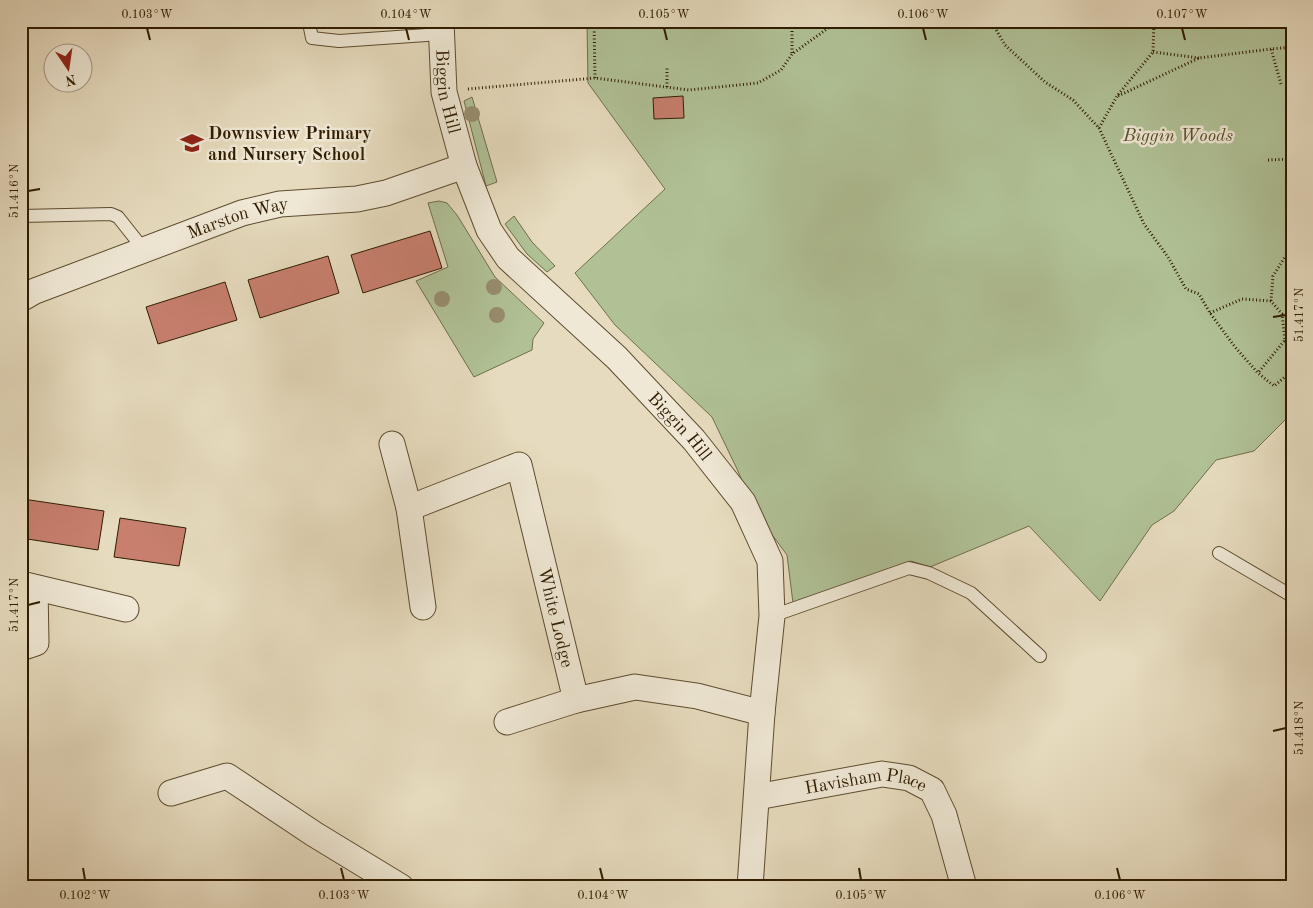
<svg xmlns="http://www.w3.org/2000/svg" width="1313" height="908" font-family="'Old Standard TT',serif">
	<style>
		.green { fill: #b0c196; stroke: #706e4b }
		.building { fill: #c87f6e; stroke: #2f1c00 }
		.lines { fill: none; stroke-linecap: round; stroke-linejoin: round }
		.lane-casing { stroke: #5d4c30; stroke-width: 14 }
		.street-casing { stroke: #5d4c30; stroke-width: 27 }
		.path { stroke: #2f1c00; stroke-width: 3; stroke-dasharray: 1 2.5; stroke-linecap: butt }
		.lane { stroke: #efe8d5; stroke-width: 12 }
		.street { stroke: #efe8d5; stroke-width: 25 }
		.tree { fill: #978d6e }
		.ticks { fill: none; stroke: #2f1c00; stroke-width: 2 }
		.labels { text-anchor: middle; stroke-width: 5; stroke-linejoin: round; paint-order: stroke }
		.street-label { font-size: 18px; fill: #2f1c00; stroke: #efe8d5 }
		.poi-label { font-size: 18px; font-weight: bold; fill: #2f1c00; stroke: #efe8d5; text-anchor: start }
		.park-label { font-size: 18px; font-style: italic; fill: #564e2d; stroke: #efe8d5 }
		.neatline { fill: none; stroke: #2f1c00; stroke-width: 2 }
		.ticks-label { font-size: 12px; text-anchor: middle; fill: #2f1c00 }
	</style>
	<rect width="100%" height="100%" fill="#e6dbbe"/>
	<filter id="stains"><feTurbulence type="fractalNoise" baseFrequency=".004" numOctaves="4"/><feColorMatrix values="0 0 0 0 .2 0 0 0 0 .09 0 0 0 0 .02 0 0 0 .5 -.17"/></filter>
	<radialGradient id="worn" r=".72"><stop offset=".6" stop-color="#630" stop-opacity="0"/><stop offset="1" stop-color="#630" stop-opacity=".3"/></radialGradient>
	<path class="green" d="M 587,21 L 1292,21 L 1292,413 L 1254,451 L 1216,460 L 1174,511 L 1152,525 L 1100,601 L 1029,526 L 930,567 L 911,561 L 793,603 L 787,555 L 756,513 L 737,469 L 712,417 L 615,325 L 575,273 L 665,189 L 588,83 Z
		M 472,97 L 497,182 L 486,186 L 464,101 Z
		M 439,201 L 447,203 L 457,215 L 495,277 L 544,323 L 533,339 L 532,350 L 474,377 L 416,281 L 448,267 L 428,203 Z
		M 514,216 L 532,242 L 555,266 L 547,272 L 527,254 L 505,224 Z"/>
	<path class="building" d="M 683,96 L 684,118 L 654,119 L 653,98 Z
		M 430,231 L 442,268 L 363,293 L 351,255 Z
		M 328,256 L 339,293 L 260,318 L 248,280 Z
		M 225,282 L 237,320 L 158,344 L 146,307 Z
		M 23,499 L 104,511 L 98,550 L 21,538 Z
		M 120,518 L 186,528 L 179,566 L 114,557 Z"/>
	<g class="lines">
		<defs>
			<path id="lane" d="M 309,23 L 312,38 L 339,41 L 441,34
				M 21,216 L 111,214 L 118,217 L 145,251
				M 1219,553 L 1292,596
				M 772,616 L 909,568 L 929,573 L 971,593 L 1040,656"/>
			<g id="street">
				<path id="s1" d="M 441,21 L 444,92 L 464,166 L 489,230 L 508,258 L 617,358 L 694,440 L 743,502 L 770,561 L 772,616 L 762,713 L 750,887"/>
				<path id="s2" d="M 21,299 L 35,291 L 242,213 L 280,204 L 357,199 L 386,193 L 464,166"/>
				<path d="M 392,444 L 409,508 L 423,607"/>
				<path id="s3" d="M 409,508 L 519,465 L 576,700 L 635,687 L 697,696 L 762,713"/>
				<path d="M 21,584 L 126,609"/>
				<path d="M 21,648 L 36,643 L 35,588"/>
				<path d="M 507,722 L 576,700"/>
				<path d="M 171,793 L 227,776 L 314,834 L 401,887"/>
				<path id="s4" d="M 757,797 L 882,774 L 909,778 L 932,790 L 944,815 L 964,887"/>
			</g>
		</defs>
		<use href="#lane" class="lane-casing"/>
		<use href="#street" class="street-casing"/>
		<path class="path" d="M 594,21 L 595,78
			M 991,21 L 1005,45 L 1045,82 L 1073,100 L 1099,128 L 1117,96 L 1153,52 L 1154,21
			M 1153,52 L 1199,58
			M 792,53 L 792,21
			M 1281,84 L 1271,49 L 1292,47
			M 667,87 L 667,66
			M 468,89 L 595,78 L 689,90 L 758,83 L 781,70 L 792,54 L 838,21
			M 1118,96 L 1199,58 L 1271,49
			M 1099,128 L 1144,224 L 1168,257 L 1186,289 L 1199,294 L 1210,313 L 1235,347 L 1258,373 L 1274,386 L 1292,371
			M 1268,160 L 1292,159
			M 1271,301 L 1273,276 L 1287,254 L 1292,250
			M 1210,313 L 1242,299 L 1271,301 L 1282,314 L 1285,340 L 1258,373
			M 1282,314 L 1292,314
			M 1285,340 L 1292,348"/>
		<use href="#lane" class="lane"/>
		<use href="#street" class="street"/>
	</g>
	<g class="tree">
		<circle cx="472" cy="114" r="8"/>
		<circle cx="494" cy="287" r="8"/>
		<circle cx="442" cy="299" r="8"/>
		<circle cx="497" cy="315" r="8"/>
	</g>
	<path class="ticks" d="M 147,28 L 150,40M 406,28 L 409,40M 664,28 L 667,40M 923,28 L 926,40M 1182,28 L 1185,40M 28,191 L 40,189M 1273,317 L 1286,315M 28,605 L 40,602M 1273,731 L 1286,728M 83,868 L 85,880M 341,868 L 344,880M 600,868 L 603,880M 859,868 L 861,880M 1117,868 L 1120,880"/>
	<defs>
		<symbol id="school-bare" viewBox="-9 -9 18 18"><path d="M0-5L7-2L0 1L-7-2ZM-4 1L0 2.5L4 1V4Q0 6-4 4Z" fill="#8f2418" stroke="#efe8d5" stroke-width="2.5" paint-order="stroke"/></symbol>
	</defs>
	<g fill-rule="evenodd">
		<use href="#school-bare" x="176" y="127" width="32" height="32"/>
	</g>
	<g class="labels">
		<g class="street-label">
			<text dy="6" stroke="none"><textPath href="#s1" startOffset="71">Biggin Hill</textPath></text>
			<text dy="6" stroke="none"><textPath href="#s2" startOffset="232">Marston Way</textPath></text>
			<text dy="6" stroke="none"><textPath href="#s1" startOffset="491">Biggin Hill</textPath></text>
			<text dy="6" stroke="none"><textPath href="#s3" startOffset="275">White Lodge</textPath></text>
			<text dy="6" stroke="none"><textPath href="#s4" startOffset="111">Havisham Place</textPath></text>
		</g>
		<g class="poi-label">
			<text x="208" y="139">Downsview Primary<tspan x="208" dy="21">and Nursery School</tspan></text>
		</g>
		<g class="park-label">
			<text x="1178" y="141">Biggin Woods</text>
		</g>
	</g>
	<rect width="1313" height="908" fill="none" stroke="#e6dbbe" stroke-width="55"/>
	<g transform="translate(68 68) rotate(167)"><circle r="24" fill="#efe8d5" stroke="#a29680"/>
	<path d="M0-4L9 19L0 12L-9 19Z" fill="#8f2418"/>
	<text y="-8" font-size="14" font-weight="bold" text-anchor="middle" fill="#2f1c00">N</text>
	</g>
	<rect x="28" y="28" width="1258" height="852" class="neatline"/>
	<g class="ticks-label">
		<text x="147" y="18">0.103°W</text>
		<text x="406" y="18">0.104°W</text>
		<text x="664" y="18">0.105°W</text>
		<text x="923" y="18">0.106°W</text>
		<text x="1182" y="18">0.107°W</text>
		<text transform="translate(14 191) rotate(-90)" y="4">51.416°N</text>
		<text transform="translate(1299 315) rotate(-90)" y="4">51.417°N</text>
		<text transform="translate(14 605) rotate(-90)" y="4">51.417°N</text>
		<text transform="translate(1299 728) rotate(-90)" y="4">51.418°N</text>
		<text x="85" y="899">0.102°W</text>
		<text x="344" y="899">0.103°W</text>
		<text x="603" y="899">0.104°W</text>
		<text x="861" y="899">0.105°W</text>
		<text x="1120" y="899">0.106°W</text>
	</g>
	<rect width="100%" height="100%" filter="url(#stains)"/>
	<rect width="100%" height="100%" fill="url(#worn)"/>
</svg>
